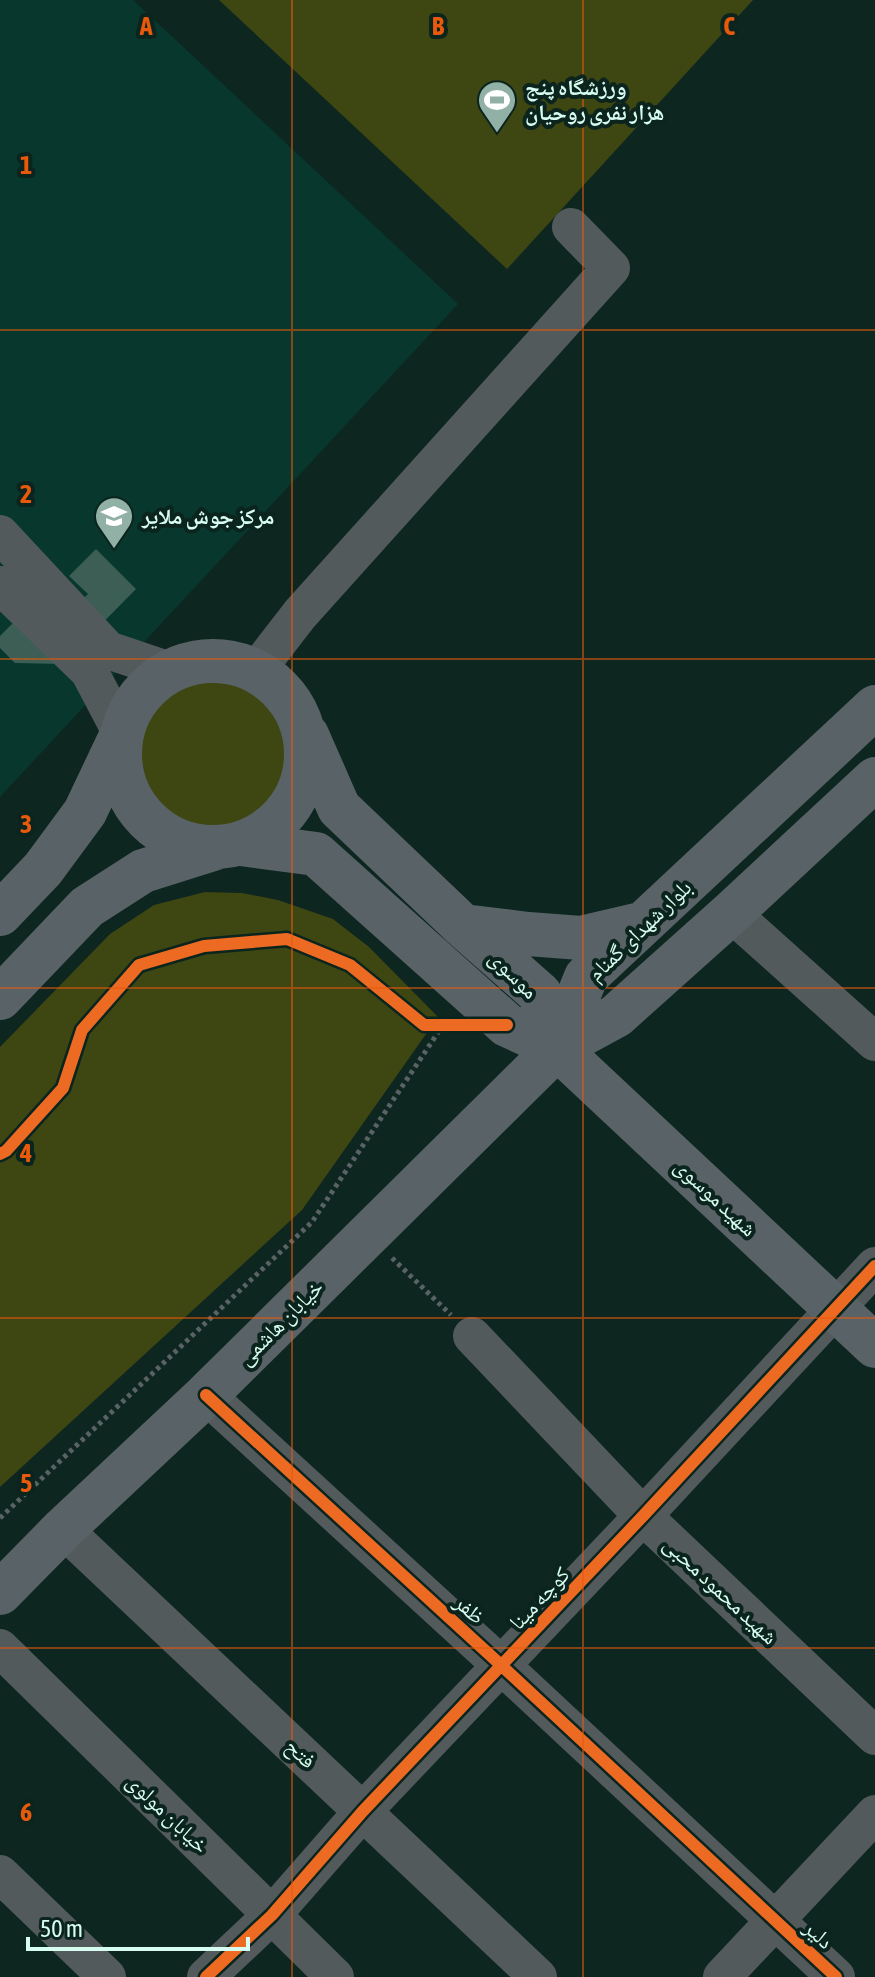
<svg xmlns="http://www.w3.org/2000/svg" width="875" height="1977" font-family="'Asap Condensed','Noto Naskh Arabic',sans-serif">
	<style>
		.built { fill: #07372d }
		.green { fill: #3e4612 }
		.building { fill: #3d5e55 }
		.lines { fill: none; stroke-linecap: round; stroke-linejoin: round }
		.path { stroke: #596264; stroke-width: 5; stroke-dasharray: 4 4; stroke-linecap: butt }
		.minor { stroke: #525a5c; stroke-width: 38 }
		.major { stroke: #596367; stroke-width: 44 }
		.cycleway-casing { stroke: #0b241d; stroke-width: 17 }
		.cycleway { stroke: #ed6a23; stroke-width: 12 }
		.grid { fill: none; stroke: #e8590c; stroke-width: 2; stroke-opacity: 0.55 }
		.labels { text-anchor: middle; stroke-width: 8; stroke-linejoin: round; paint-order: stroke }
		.poi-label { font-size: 22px; font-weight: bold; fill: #d7fcf0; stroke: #0b241d; text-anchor: start }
		.street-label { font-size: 22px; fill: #d7fcf0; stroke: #0b241d }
		.grid-label { font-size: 26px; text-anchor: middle; font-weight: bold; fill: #e8590c; stroke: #0b241d; stroke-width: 8; stroke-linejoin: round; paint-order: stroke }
	</style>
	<rect width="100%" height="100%" fill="#0e2620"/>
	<path class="built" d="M 0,0 L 133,0 L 458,304 L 0,797 Z"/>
	<path class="green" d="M 219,0 L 753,0 L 507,269 Z
		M137 754a77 77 0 1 1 154 0a77 77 0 1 1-154 0Z
		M 205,892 L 242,893 L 278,900 L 333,919 L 369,947 L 438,1017 L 302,1210 L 0,1487 L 0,1047 L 110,934 L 154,905 Z"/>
	<path class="building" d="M 96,549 L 136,589 L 62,664 L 15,663 L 0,648 L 0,636 L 23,613 L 46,636 L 88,594 L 69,576 Z"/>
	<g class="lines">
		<path class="path" d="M 392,1258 L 451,1315
			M 0,1518 L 312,1222 L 443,1025"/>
		<path class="minor" d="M 0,534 L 108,650 L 170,671
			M 0,585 L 89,671 L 122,734
			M 256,671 L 300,614 L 611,268 L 571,227
			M 731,913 L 875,1042
			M 472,1336 L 643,1516 L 875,1736
			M 206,1395 L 502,1666 L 836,1977
			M 63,1529 L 538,1977
			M 0,1648 L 335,1977
			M 0,1874 L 107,1977
			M 206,1977 L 272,1915 L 363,1811 L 643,1516 L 875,1266
			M 722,1977 L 875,1814"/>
		<path class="major" d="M120 754a93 93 0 1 1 186 0a93 93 0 1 1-186 0Z
			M 307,735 L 339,808 L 463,926 L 540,994 L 557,1048
			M 241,844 L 316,854 L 507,1025 L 557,1048 L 875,1346
			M 0,914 L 43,869 L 85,812 L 121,736
			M 463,926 L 528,934 L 581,938 L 641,924
			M 0,998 L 87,907 L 143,871 L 216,848
			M 557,1048 L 586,977 L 875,707
			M 0,1593 L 63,1529 L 206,1395 L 557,1048 L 616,1016 L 731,913 L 875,779"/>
		<defs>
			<path id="cycleway" d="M 0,1154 L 6,1151 L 63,1088 L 82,1030 L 139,965 L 204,946 L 287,939 L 350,965 L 424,1025 L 507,1025
				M 206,1395 L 502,1666 L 836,1977
				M 206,1977 L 272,1915 L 363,1811 L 643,1516 L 875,1266"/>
		</defs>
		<use href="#cycleway" class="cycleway-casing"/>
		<use href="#cycleway" class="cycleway"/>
	</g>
	<path class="grid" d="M 292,0 L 292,1977M 583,0 L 583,1977M 0,330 L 875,330M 0,659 L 875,659M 0,988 L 875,988M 0,1318 L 875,1318M 0,1648 L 875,1648"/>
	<defs>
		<symbol id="stadium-pin" viewBox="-11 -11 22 30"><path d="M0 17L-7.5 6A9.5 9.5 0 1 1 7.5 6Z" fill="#91b1a7" stroke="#0b241d"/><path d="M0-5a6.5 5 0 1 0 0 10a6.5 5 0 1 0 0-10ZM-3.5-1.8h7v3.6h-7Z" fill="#fff"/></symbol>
		<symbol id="school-pin" viewBox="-11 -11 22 30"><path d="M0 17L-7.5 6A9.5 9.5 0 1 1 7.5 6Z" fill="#91b1a7" stroke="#0b241d"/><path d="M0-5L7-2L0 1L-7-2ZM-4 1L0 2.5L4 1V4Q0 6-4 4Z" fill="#fff"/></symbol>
	</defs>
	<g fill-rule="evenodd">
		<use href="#stadium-pin" x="475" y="78" width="44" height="60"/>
		<use href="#school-pin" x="92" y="494" width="44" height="60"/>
	</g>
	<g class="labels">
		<g class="poi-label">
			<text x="525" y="95">ورزشگاه پنج<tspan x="525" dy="25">هزار نفری روحیان</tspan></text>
			<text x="142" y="524">مرکز جوش ملایر</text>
		</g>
		<g class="street-label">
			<text transform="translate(639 930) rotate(-44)" y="8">بلوار شهدای گمنام</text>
			<text transform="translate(514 974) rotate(45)" y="8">موسوی</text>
			<text transform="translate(716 1197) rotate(43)" y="8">شهید موسوی</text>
			<text transform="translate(280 1322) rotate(-45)" y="8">خیابان هاشمی</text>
			<text transform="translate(721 1590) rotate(43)" y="8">شهید محمود محبی</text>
			<text transform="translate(539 1598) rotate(-47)" y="8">کوچه مینا</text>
			<text transform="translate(470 1609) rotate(42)" y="8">ظفر</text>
			<text transform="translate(301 1753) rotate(43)" y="8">فتح</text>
			<text transform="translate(168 1813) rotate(44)" y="8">خیابان مولوی</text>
			<text transform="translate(819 1934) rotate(43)" y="8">دلیر</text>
		</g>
	</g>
	<g class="grid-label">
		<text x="146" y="35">A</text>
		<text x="438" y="35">B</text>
		<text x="729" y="35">C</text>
		<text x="26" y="174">1</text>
		<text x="26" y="503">2</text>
		<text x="26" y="833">3</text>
		<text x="26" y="1162">4</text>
		<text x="26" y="1492">5</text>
		<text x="26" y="1821">6</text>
	</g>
	<path d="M28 1937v12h220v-12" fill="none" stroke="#d7fcf0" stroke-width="4"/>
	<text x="40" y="1937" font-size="24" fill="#d7fcf0" stroke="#0b241d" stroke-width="6" paint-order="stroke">50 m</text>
</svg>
